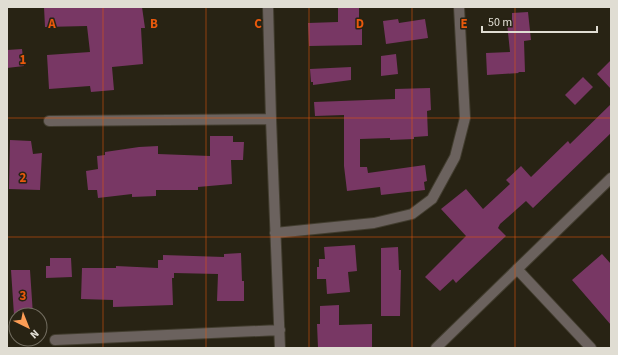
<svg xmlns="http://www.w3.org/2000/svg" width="618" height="355" font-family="'Source Sans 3',sans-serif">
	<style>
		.building { fill: #783764 }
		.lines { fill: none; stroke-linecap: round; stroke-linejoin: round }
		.minor-casing { stroke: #423d2f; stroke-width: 12 }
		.minor { stroke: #6b625e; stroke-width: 10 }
		.grid { fill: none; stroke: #e8590c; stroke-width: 1; stroke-opacity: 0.55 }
		.grid-label { font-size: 13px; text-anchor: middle; font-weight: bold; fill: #e8590c; stroke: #282314; stroke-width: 3; stroke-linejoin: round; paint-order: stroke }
	</style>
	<rect width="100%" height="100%" fill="#282314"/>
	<path class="building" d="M 44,7 L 142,7 L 145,28 L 141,28 L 143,64 L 112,67 L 114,90 L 91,92 L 90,86 L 49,89 L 47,55 L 90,52 L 87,26 L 45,27 Z
		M 338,7 L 359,7 L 359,21 L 362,21 L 362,45 L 309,46 L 308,23 L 338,22 Z
		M 528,12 L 531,40 L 524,41 L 525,72 L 518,72 L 519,73 L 487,75 L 486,53 L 510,52 L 507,23 L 512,23 L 512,13 Z
		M 398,19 L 399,23 L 425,19 L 428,38 L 386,44 L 383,21 Z
		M 22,49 L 24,66 L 7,68 L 7,50 Z
		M 396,54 L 398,74 L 381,76 L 381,56 Z
		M 611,60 L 611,89 L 597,74 Z
		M 351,67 L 351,80 L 313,85 L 313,82 L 311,82 L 310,69 Z
		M 583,77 L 593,87 L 575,105 L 565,95 Z
		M 430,88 L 431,110 L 427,111 L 428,136 L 414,137 L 414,139 L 390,140 L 390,138 L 360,139 L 360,167 L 367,167 L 368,173 L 425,165 L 427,181 L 424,182 L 425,190 L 381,195 L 380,187 L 347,191 L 344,166 L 344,115 L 315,116 L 314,102 L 395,99 L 395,89 Z
		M 611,104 L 611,133 L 533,208 L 526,201 L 500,224 L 498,228 L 506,236 L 456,283 L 453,279 L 440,291 L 425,277 L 466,236 L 441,209 L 466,189 L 483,209 L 510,184 L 506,180 L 521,166 L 531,177 L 568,141 L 570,144 Z
		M 210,136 L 233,136 L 233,142 L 244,142 L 243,160 L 231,160 L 232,184 L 198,187 L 198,190 L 156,190 L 156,196 L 132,197 L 132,194 L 98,198 L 97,190 L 88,190 L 86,171 L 98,169 L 97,156 L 105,155 L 105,152 L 139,147 L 158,146 L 158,154 L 210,156 Z
		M 10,140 L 31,141 L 33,154 L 42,153 L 40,190 L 9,189 Z
		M 355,245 L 357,271 L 348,272 L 350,292 L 327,294 L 326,279 L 317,279 L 317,267 L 319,267 L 319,259 L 325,259 L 324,247 Z
		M 398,247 L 399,270 L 401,270 L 400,316 L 381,316 L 381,248 Z
		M 241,253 L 242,281 L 244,281 L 244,301 L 217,301 L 218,274 L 174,273 L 174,278 L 172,278 L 173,305 L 113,307 L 113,300 L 81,299 L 82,268 L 116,268 L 116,266 L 158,268 L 158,260 L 163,260 L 163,255 L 224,257 L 224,254 Z
		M 602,254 L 611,264 L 611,325 L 572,280 Z
		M 50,258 L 71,258 L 72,277 L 46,278 L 46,266 L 50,266 Z
		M 11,270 L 30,270 L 33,315 L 14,315 Z
		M 339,305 L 339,325 L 372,324 L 372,347 L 318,348 L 317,324 L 320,324 L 320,306 Z"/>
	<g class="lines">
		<defs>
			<path id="minor" d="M 268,7 L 271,119 L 280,348
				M 49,121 L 271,119
				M 275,233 L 374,223 L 412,214 L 432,199 L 455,157 L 465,118 L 459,7
				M 517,269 L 591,348
				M 55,340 L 280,330
				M 436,348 L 611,178"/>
		</defs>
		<use href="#minor" class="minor-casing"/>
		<use href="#minor" class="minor"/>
	</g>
	<path class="grid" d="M 103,7 L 103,348M 206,7 L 206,348M 309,7 L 309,348M 412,7 L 412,348M 515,7 L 515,348M 7,118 L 611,118M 7,237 L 611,237"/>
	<g class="grid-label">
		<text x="52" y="28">A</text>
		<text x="154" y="28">B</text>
		<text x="258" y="28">C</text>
		<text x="360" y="28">D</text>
		<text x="464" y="28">E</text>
		<text x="23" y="64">1</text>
		<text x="23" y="182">2</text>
		<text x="23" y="300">3</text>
	</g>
	<rect width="618" height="355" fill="none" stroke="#e0ddd3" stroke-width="16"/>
	<g transform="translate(28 327) rotate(137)"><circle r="19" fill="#282314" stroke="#726d60"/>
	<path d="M0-3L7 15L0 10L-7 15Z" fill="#fd9d55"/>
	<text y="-6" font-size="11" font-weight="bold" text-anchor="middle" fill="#e0ddd3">N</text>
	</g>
	<path d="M482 26v6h115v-6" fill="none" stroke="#e0ddd3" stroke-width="2"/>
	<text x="488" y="26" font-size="12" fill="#e0ddd3" stroke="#282314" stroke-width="3" paint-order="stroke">50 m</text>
</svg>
